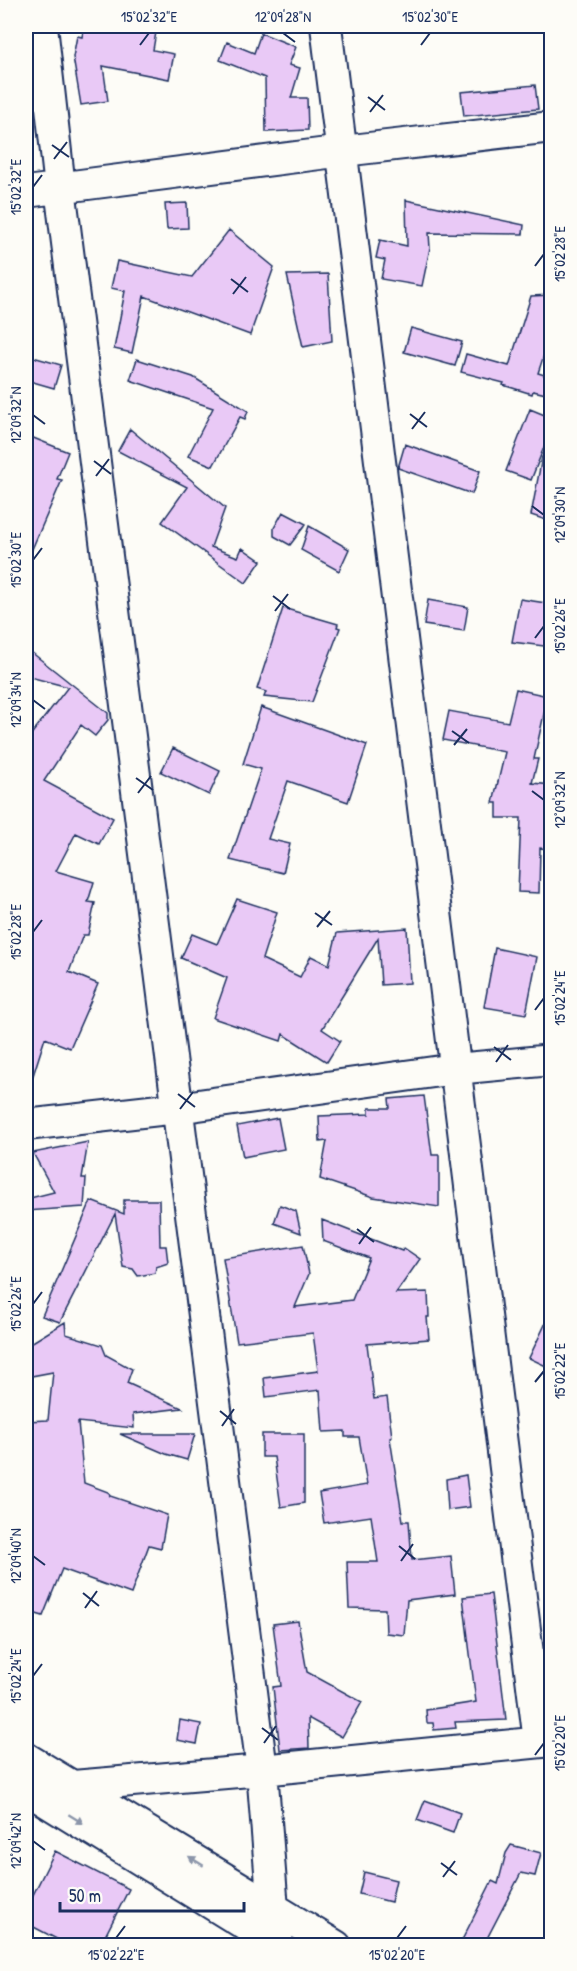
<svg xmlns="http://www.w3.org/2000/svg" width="577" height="1971" font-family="'Patrick Hand',sans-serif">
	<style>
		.building { fill: #e9c9f6; stroke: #1b2f5e; stroke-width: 1.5 }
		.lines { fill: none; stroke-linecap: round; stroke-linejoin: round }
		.minor-casing { stroke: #1b2f5e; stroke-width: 34 }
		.minor { stroke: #fdfcf7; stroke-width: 30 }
		.oneway { fill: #8c96aa }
		.ticks { fill: none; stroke: #1b2f5e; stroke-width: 2 }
		.neatline { fill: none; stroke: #1b2f5e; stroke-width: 2 }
		.ticks-label { font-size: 15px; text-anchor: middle; fill: #1b2f5e }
	</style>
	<rect width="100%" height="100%" fill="#fdfcf7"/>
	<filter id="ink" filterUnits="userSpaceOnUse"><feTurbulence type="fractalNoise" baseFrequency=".0167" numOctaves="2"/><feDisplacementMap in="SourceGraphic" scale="12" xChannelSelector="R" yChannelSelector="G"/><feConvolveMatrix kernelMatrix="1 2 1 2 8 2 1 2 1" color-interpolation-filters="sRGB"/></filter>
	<g filter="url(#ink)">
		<path class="building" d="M 84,26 L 157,26 L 153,50 L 174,54 L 169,79 L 103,66 L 108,101 L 81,105 L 73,57 L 77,36 L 82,37 Z
			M 261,33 L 296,47 L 289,65 L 300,68 L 291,98 L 307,98 L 308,130 L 266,132 L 265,78 L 220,60 L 227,42 L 254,53 Z
			M 535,85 L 538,109 L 464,116 L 461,92 Z
			M 406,200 L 524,225 L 523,234 L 429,233 L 430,248 L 422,286 L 381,279 L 385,260 L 376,258 L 380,240 L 407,246 Z
			M 187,203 L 188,228 L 167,229 L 165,204 Z
			M 229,230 L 274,267 L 250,335 L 144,296 L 132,353 L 114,349 L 125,291 L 111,288 L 117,261 L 192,277 Z
			M 328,274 L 332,341 L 303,347 L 287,275 Z
			M 552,295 L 552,331 L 538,373 L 551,377 L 546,394 L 533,391 L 532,394 L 503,385 L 504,383 L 461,372 L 466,354 L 509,366 L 531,296 Z
			M 411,328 L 462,342 L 455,366 L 404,352 Z
			M 26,355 L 61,365 L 54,388 L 26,380 Z
			M 137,359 L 193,377 L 248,411 L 245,419 L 240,417 L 213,466 L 188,456 L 213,408 L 130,380 Z
			M 530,409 L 552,418 L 552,427 L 531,480 L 506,471 Z
			M 130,429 L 225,508 L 211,547 L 238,557 L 242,548 L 261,561 L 246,583 L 162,522 L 187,487 L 118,451 Z
			M 26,435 L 68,452 L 57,479 L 62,480 L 26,563 Z
			M 405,444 L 480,471 L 472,494 L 398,468 Z
			M 542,457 L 552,458 L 552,522 L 531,515 Z
			M 283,512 L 306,524 L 290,545 L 274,536 L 274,528 Z
			M 309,526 L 349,549 L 339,571 L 301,550 Z
			M 520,599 L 552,604 L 552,647 L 512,642 Z
			M 428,600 L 468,607 L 464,631 L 424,625 Z
			M 283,608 L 338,624 L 337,627 L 340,628 L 312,702 L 264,697 L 266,692 L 257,689 Z
			M 26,648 L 108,713 L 108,720 L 95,736 L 81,725 L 44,781 L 113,818 L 99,844 L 76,833 L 56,871 L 94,882 L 88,902 L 95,903 L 88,935 L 83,935 L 69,972 L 98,984 L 70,1048 L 45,1038 L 30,1085 L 26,1084 L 26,741 L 68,687 L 26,676 Z
			M 516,689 L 548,696 L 534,759 L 538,759 L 532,783 L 552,785 L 549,849 L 540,848 L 539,893 L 518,892 L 521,818 L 497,818 L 497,803 L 493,803 L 505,752 L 443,740 L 449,711 L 508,722 Z
			M 261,707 L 367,745 L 348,802 L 288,781 L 268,839 L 290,844 L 283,873 L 230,860 L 261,769 L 243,764 Z
			M 173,748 L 220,771 L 209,795 L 161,772 Z
			M 237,899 L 277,912 L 262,959 L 300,977 L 311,956 L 329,965 L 337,933 L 407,928 L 410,983 L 381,985 L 378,938 L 322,1029 L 340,1041 L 327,1062 L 283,1034 L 281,1041 L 213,1018 L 227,978 L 181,958 L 192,934 L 217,944 Z
			M 495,948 L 537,957 L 526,1014 L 484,1007 Z
			M 424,1096 L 432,1155 L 439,1155 L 439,1207 L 373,1197 L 320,1179 L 327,1141 L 320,1142 L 319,1116 L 369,1114 L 369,1108 L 390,1108 L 389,1099 Z
			M 278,1118 L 284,1149 L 243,1157 L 237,1126 Z
			M 88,1142 L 82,1178 L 86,1178 L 84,1207 L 26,1211 L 26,1199 L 54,1192 L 33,1153 Z
			M 124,1200 L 159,1200 L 160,1246 L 166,1246 L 168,1263 L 156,1267 L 155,1273 L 138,1276 L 133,1269 L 123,1267 L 115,1214 L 60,1322 L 42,1316 L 91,1201 L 124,1214 Z
			M 280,1205 L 296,1211 L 301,1233 L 274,1223 Z
			M 322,1220 L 402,1251 L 404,1248 L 420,1259 L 396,1293 L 428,1292 L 429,1317 L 427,1317 L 429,1339 L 367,1344 L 374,1399 L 387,1397 L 392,1437 L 390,1438 L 403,1521 L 409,1521 L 412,1560 L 451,1556 L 455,1594 L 407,1600 L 404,1635 L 386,1633 L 385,1609 L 349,1608 L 347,1562 L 378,1562 L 371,1516 L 324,1523 L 319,1493 L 367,1485 L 359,1437 L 345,1437 L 345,1431 L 323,1432 L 320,1390 L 266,1397 L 264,1378 L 318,1371 L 313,1333 L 237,1342 L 223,1258 L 303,1245 L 309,1274 L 295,1307 L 352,1300 L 369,1258 L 323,1241 Z
			M 552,1310 L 552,1355 L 546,1366 L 529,1358 Z
			M 65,1322 L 66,1334 L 102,1345 L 106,1355 L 132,1369 L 127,1383 L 182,1408 L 133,1414 L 134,1428 L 78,1422 L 84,1483 L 108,1492 L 110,1496 L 167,1515 L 161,1548 L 149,1545 L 131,1594 L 62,1569 L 43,1616 L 26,1611 L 26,1575 L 32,1558 L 26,1557 L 26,1421 L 48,1420 L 53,1372 L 26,1377 L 26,1346 Z
			M 120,1434 L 195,1434 L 187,1460 L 166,1454 Z
			M 262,1434 L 304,1434 L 304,1503 L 281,1507 L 274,1457 L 262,1457 Z
			M 466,1475 L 470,1507 L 448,1510 L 446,1479 Z
			M 491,1594 L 506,1720 L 455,1722 L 456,1728 L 434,1730 L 433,1723 L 427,1723 L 426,1710 L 476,1702 L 463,1597 Z
			M 298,1621 L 307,1672 L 362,1702 L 342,1737 L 308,1718 L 309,1748 L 280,1750 L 273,1687 L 281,1686 L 273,1624 Z
			M 180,1720 L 201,1724 L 197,1744 L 177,1740 Z
			M 425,1800 L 460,1813 L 453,1833 L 417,1820 Z
			M 511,1845 L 541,1853 L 535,1876 L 521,1873 L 483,1946 L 459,1946 L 492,1881 L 498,1884 L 506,1853 Z
			M 55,1851 L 129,1889 L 100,1946 L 70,1946 L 26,1923 L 26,1909 Z
			M 364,1872 L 396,1880 L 391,1902 L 359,1894 Z"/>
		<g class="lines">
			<defs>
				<path id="minor" d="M 42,26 L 60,188 L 262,1770 L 273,1909 L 252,1946
					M 326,26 L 539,1742
					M 26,192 L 343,151 L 552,127
					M 26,1125 L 177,1108 L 455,1069 L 552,1060
					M 26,1758 L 336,1946
					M 73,1786 L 262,1770 L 552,1741
					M 26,1789 L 280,1946"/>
			</defs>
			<use href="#minor" class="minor-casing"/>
			<use href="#minor" class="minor"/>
		</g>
		<defs><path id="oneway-solid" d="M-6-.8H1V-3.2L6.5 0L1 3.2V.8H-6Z" transform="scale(1.5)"/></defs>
		<g class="oneway">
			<use href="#oneway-solid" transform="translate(76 1819) rotate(32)"/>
			<use href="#oneway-solid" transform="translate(196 1861) rotate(-148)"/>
		</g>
	</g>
	<path class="ticks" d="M 283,33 L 295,42M 140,45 L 149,33M 421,45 L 430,33M 368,97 L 385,110M 370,112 L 383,95M 52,145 L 69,157M 54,159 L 67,142M 33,187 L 42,175M 535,266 L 544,254M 231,279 L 248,292M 233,294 L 246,277M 410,414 L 427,427M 33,415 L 45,424M 412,429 L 425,412M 94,461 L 111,474M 96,476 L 109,459M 532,506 L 544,515M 33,560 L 42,548M 273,596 L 290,609M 275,611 L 288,594M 535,638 L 544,626M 33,700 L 45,709M 452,731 L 469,743M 454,745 L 467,729M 136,778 L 153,790M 532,791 L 544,800M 138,793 L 151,776M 315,913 L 332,925M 317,927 L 330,911M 33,932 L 42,920M 535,1010 L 544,998M 494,1047 L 511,1060M 496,1062 L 508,1045M 178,1094 L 195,1107M 180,1109 L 193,1092M 357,1229 L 374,1242M 359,1244 L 371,1227M 33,1304 L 42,1292M 535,1382 L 544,1371M 220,1411 L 236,1424M 222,1426 L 234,1409M 399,1546 L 415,1559M 33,1556 L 45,1565M 401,1561 L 413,1544M 83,1593 L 99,1606M 85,1608 L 97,1591M 33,1676 L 42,1664M 262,1728 L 278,1740M 264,1743 L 276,1726M 535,1755 L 544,1743M 33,1841 L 45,1850M 441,1863 L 457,1875M 443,1877 L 455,1861M 116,1938 L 125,1926M 397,1938 L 406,1926"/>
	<rect width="577" height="1971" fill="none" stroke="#fdfcf7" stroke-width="66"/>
	<path d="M60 1902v9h184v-9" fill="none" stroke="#1b2f5e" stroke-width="3"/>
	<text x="69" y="1902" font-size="18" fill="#1b2f5e" stroke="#fdfcf7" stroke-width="4.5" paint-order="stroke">50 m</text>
	<rect x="33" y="33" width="511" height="1905" class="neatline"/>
	<g class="ticks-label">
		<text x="149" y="22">15°02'32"E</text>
		<text x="283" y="22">12°09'28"N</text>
		<text x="430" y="22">15°02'30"E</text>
		<text transform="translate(16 187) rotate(-90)" y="5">15°02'32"E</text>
		<text transform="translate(560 254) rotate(-90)" y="5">15°02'28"E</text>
		<text transform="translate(16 415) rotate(-90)" y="5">12°09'32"N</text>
		<text transform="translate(560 515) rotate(-90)" y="5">12°09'30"N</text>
		<text transform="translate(16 560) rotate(-90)" y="5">15°02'30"E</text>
		<text transform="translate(560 626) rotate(-90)" y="5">15°02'26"E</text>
		<text transform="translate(16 700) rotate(-90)" y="5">12°09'34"N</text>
		<text transform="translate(560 800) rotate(-90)" y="5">12°09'32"N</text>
		<text transform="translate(16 932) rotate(-90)" y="5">15°02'28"E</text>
		<text transform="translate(560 998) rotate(-90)" y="5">15°02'24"E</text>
		<text transform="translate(16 1304) rotate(-90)" y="5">15°02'26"E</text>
		<text transform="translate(560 1371) rotate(-90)" y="5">15°02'22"E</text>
		<text transform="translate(16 1556) rotate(-90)" y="5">12°09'40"N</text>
		<text transform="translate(16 1676) rotate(-90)" y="5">15°02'24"E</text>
		<text transform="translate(560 1743) rotate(-90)" y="5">15°02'20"E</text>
		<text transform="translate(16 1841) rotate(-90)" y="5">12°09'42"N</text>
		<text x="116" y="1960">15°02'22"E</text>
		<text x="397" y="1960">15°02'20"E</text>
	</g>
</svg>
